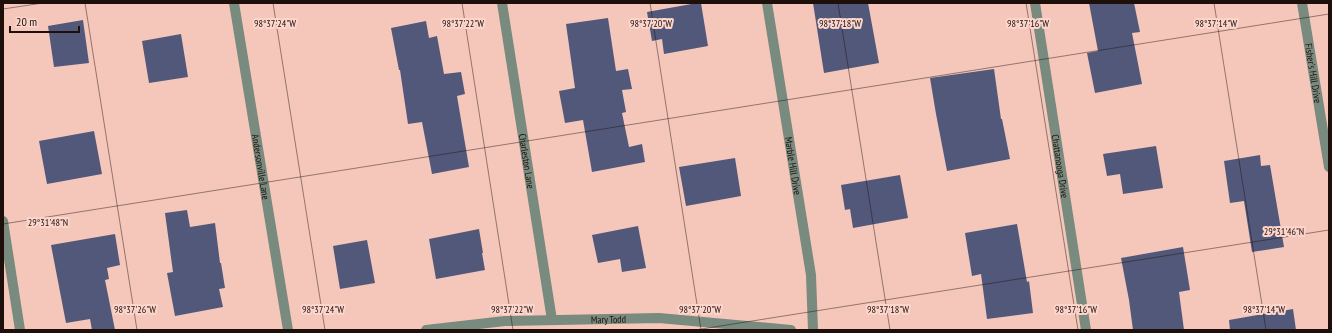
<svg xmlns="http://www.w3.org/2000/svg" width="1332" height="333" font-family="'PT Sans Narrow',sans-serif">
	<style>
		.building { fill: #52587a }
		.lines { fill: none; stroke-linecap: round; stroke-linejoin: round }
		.minor { stroke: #798a7e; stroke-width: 10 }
		.ticks { fill: none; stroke: #1f0f0b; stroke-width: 1; stroke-opacity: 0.45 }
		.labels { text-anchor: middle; stroke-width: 4; stroke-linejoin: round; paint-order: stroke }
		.street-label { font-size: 10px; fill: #1f0f0b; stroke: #fcd6cc }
		.ticks-label { font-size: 10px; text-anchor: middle; fill: #1f0f0b; stroke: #fcd6cc; stroke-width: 4; stroke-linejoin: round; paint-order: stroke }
	</style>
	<rect width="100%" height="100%" fill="#f5c7ba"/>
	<path class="building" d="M 697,3 L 701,3 L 708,46 L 664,54 L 662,39 L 652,41 L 647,12 Z
		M 813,3 L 868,3 L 879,63 L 824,73 Z
		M 1089,3 L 1134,3 L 1140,32 L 1132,33 L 1142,84 L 1095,93 L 1087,53 L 1098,51 Z
		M 608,18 L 616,71 L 628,69 L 632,89 L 622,90 L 626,112 L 622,113 L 629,147 L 642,144 L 645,162 L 592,172 L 583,120 L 565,123 L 559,91 L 575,88 L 566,24 Z
		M 83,20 L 89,63 L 54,67 L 48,26 Z
		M 426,21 L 429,38 L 437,36 L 444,74 L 461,72 L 465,94 L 457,96 L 469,167 L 432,174 L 422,122 L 408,124 L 400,70 L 399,70 L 391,28 Z
		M 181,34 L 188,77 L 149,83 L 142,41 Z
		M 994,69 L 1001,119 L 1002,119 L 1010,159 L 947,171 L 936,114 L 930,78 Z
		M 94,131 L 102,174 L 47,184 L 39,141 Z
		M 1156,146 L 1163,188 L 1123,194 L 1120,174 L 1107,176 L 1103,154 Z
		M 1260,155 L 1261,166 L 1270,165 L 1284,247 L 1252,252 L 1244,201 L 1230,203 L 1224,161 Z
		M 735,158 L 741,196 L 686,206 L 679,167 Z
		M 900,175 L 908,218 L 853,228 L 850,209 L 845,210 L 841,185 Z
		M 187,210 L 190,227 L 215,223 L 220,263 L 221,263 L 225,288 L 219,289 L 223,307 L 175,316 L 167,273 L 173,272 L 165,213 Z
		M 1017,224 L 1027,282 L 1029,281 L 1033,313 L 987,319 L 981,274 L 972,276 L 965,233 Z
		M 638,226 L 646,268 L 622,272 L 620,259 L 598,263 L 592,235 Z
		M 479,229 L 483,253 L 482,253 L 485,270 L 436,279 L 429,239 Z
		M 115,234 L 120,265 L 107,268 L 109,279 L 105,280 L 115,330 L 92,330 L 90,319 L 66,323 L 51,245 Z
		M 367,240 L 375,283 L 340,289 L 333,246 Z
		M 1183,247 L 1190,290 L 1179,292 L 1184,330 L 1133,330 L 1129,300 L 1121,258 Z
		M 1293,309 L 1296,330 L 1230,330 L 1229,320 Z"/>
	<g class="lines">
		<g class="minor">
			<path id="s1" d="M 234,3 L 288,330"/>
			<path id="s2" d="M 502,3 L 552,320"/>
			<path id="s3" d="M 767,3 L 811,275 L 813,330"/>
			<path id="s4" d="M 1035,3 L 1086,330"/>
			<path id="s5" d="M 1302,3 L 1329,167"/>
			<path d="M 3,221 L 20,330"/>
			<path id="s6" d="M 426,330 L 505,321 L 659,318 L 791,330"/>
		</g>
	</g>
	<path class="ticks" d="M 85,3 L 137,330M 273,3 L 325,330M 462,3 L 513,330M 650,3 L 701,330M 838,3 L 890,330M 1026,3 L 1078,330M 1214,3 L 1266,330M 3,9 L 43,3M 3,224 L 1329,14M 695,330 L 1329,230"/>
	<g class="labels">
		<g class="street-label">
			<text dy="4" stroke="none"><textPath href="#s5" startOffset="71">Fisher's Hill Drive</textPath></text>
			<text dy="4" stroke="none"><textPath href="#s2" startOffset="160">Charleston Lane</textPath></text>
			<text dy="4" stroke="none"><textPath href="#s1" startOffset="166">Andersonville Lane</textPath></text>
			<text dy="4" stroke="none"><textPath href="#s3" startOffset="165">Marble Hill Drive</textPath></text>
			<text dy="4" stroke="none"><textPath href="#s4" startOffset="165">Chattanooga Drive</textPath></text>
			<text dy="4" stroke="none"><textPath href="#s6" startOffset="183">Mary Todd</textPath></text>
		</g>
	</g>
	<g class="ticks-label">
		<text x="275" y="27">98°37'24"W</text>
		<text x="463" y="27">98°37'22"W</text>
		<text x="651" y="27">98°37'20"W</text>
		<text x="840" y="27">98°37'18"W</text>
		<text x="1028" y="27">98°37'16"W</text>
		<text x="1216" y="27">98°37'14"W</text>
		<text x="48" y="226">29°31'48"N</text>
		<text x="1284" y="235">29°31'46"N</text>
		<text x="135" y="313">98°37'26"W</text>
		<text x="323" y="313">98°37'24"W</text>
		<text x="512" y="313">98°37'22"W</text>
		<text x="700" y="313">98°37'20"W</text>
		<text x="888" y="313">98°37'18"W</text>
		<text x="1076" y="313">98°37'16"W</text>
		<text x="1264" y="313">98°37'14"W</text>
	</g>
	<rect width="1332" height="333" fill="none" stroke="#1f0f0b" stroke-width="8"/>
	<path d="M10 26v6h69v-6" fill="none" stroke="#1f0f0b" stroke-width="2"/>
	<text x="16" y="26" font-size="12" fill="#1f0f0b" stroke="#fcd6cc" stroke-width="3" paint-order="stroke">20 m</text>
</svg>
